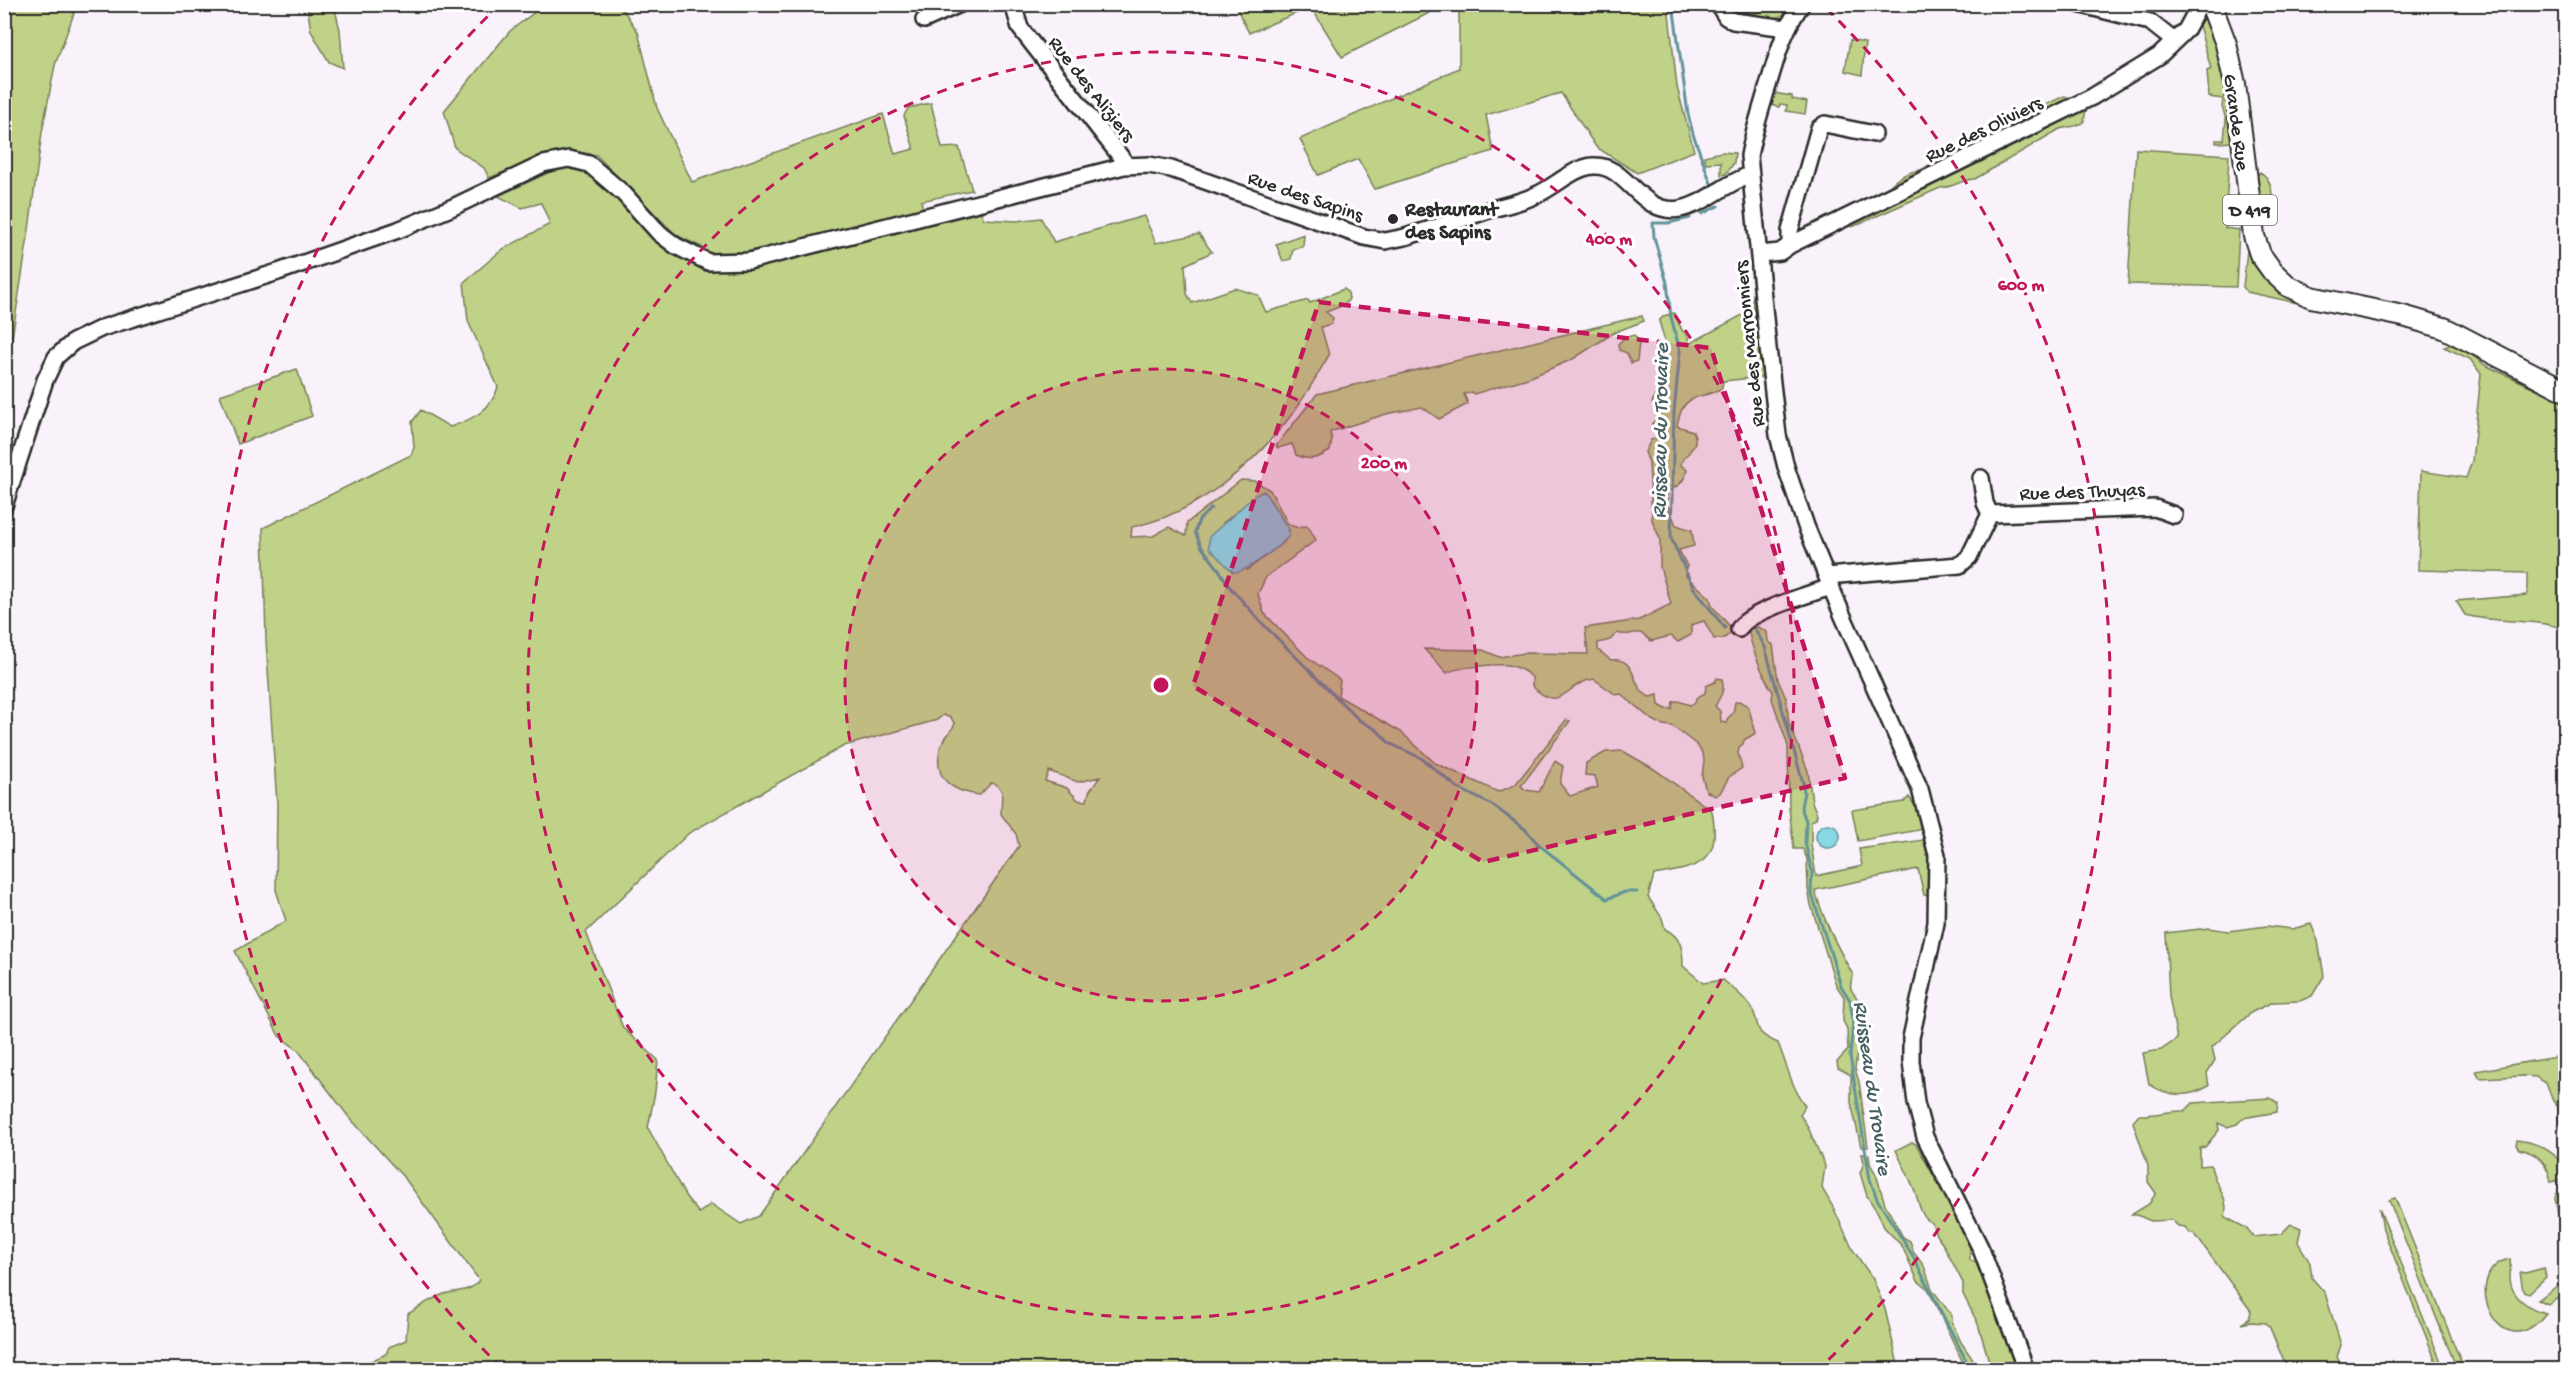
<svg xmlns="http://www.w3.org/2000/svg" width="2570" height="1374" font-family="'Gochi Hand',sans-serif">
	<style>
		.green { fill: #bfd287; stroke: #757e59; stroke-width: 1.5; fill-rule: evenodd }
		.water { fill: #87d8e3; stroke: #629399; stroke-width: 1.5 }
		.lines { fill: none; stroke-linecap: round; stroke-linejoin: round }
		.stream { stroke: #629399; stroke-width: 3 }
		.minor-casing { stroke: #2b2b2b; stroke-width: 20 }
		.major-casing { stroke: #2b2b2b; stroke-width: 24 }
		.minor { stroke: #fff; stroke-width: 15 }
		.major { stroke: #fff; stroke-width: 20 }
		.marked { fill: #c2185b; fill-opacity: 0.2; stroke: #c2185b; stroke-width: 4.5; stroke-dasharray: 12 8; stroke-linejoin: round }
		.ring { fill: none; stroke: #c2185b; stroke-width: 3; stroke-dasharray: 10 8 }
		.poi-dot { fill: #2b2b2b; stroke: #fff; stroke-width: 2 }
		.labels { text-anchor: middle; stroke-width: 6; stroke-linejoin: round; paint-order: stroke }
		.shield { fill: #fff; stroke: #6b6b6b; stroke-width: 1.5 }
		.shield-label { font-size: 18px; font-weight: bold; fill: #2b2b2b }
		.street-label { font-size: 20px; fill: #2b2b2b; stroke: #fff }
		.poi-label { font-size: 20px; font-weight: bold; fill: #2b2b2b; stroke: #fff; text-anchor: start }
		.water-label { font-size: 21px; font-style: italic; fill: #475f62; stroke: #fff }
		.centre { fill: #c2185b; stroke: #fff; stroke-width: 3 }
		.ring-label { font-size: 18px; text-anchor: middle; font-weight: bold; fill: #c2185b; stroke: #fff; stroke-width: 6; stroke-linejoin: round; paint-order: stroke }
	</style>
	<rect width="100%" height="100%" fill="#f9f2fa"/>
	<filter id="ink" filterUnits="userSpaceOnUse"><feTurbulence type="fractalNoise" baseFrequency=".0167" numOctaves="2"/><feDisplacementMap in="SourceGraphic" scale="12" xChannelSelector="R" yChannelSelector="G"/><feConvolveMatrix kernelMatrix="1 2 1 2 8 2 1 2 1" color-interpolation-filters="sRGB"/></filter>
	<g filter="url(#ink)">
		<path class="green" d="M 1668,4 L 1677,87 L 1694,151 L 1637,173 L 1596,147 L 1561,93 L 1486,115 L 1493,151 L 1375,189 L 1358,159 L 1318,175 L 1300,139 L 1459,68 L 1459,5 Z
			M 4,5 L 77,5 L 55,65 L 42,132 L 28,237 L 5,382 Z
			M 307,5 L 334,5 L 340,30 L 343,68 L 329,62 L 311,31 Z
			M 544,5 L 620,5 L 638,32 L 657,108 L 692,182 L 883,114 L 895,154 L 914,149 L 904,116 L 908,108 L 931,103 L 942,148 L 959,147 L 972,190 L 921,201 L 923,208 L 912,213 L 774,249 L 732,255 L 702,252 L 702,247 L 676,235 L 596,155 L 577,152 L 560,154 L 529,162 L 489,178 L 484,168 L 455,148 L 444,111 L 510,31 Z
			M 1235,5 L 1445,5 L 1342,57 L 1311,7 L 1249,33 Z
			M 1723,5 L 1733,5 L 1736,9 C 1748,13 1762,17 1770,5 L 1795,5 C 1776,25 1761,20 1735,19 Z
			M 2205,12 L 2220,38 L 2233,142 L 2216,143 L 2216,140 L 2224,140 L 2226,119 L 2222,107 L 2223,99 L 2209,97 L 2207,71 L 2211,69 L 2197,18 L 2199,14 Z
			M 1850,40 L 1865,43 L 1862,75 L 1845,71 Z
			M 1773,93 L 1792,96 L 1792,99 L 1807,102 L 1805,114 L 1786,111 L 1787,105 L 1780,104 L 1779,107 L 1770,105 Z
			M 2064,96 L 2071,98 L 2071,101 L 1892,192 L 1889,187 C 1896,178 1909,171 1921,170 L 1984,134 Z
			M 2086,109 L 2084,122 C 2076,128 2067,126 2058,130 L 1975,179 C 1962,179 1955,187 1940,188 L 1852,227 L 1849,223 L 2078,110 Z
			M 2136,149 L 2229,155 L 2225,228 L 2239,230 L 2236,287 L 2128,284 Z
			M 1721,152 L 1735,153 L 1734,163 L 1726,174 L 1721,175 L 1721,162 L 1706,163 L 1704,156 Z
			M 563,166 L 584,170 L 613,193 L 655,239 L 735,269 L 888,234 L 924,222 L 981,212 L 984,219 L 1016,221 L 1041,218 L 1054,242 L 1144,216 L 1156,243 L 1199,234 L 1212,252 L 1185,265 L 1187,294 L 1192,303 L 1235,288 L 1258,295 L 1266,312 L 1308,300 L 1310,303 L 1344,289 L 1348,293 L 1349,299 L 1344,305 L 1326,312 L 1333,318 L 1331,324 L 1321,327 L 1329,355 C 1317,375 1305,398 1290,417 C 1251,467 1196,514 1132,527 L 1131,537 L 1153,536 L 1169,527 L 1186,536 L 1187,523 L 1241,480 L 1255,481 L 1270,490 L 1288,524 L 1295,527 L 1308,526 L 1316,540 L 1266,577 L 1258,594 L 1264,613 L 1307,657 L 1340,680 L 1338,696 L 1401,732 L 1435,763 L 1498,792 L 1515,785 L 1566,720 L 1570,721 L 1521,786 L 1526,790 L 1539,792 L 1555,761 L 1563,766 L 1560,784 L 1570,796 L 1598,787 L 1595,776 L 1585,775 L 1586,763 L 1606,752 L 1623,751 L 1654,769 L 1712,811 C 1722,865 1698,867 1654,875 L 1648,897 L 1662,918 L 1665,929 C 1681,937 1683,948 1683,966 L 1703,983 L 1723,980 C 1733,988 1744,997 1751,1007 C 1763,1027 1749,1030 1778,1043 C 1787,1065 1791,1086 1805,1106 L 1800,1115 L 1807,1125 L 1825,1166 L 1822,1188 L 1834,1209 L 1853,1250 L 1873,1279 L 1885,1309 L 1899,1369 L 354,1369 L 386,1354 L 389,1347 L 406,1340 L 408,1314 C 419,1307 432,1298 444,1294 C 457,1290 470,1293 479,1280 L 406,1180 L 348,1116 L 298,1050 L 279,1036 L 235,951 L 286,921 L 276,890 L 277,804 L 266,640 L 263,528 L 411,455 L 414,447 L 412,422 L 421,410 L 450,427 C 471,420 492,410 498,387 L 468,321 L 464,282 L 503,249 L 550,224 L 541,203 L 522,208 L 498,196 ZM 1261,492 L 1270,500 L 1289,530 L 1284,542 L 1247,570 L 1223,523 ZM 943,715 L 951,718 L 955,724 C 951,731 942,741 940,749 C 933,780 953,792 980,795 L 991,783 L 996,784 L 1002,791 L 1001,814 L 1016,834 L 1019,846 L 759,1216 L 741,1224 L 711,1204 L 699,1213 L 686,1197 L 648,1128 L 655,1092 L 658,1060 L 623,1028 L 586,932 L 689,833 L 844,746 L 937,720 ZM 1049,771 L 1078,782 L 1100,777 L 1089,792 L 1087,801 L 1078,800 L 1067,788 L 1045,781 Z
			M 2260,172 C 2277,182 2271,202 2271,220 L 2265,227 L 2258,223 L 2256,177 Z
			M 1304,234 L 1303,247 L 1293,249 L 1291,259 L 1283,261 L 1276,244 Z
			M 2247,250 L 2251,251 L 2311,306 L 2247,292 L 2243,287 Z
			M 1752,297 L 1762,377 L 1723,381 L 1722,388 C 1700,401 1683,390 1677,426 L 1693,431 C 1701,445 1687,452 1680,464 L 1687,470 C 1684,482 1679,486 1668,491 L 1667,503 L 1676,525 L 1692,530 L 1694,546 L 1679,550 L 1687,566 L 1685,575 L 1710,598 L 1712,606 L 1734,631 L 1723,639 L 1714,639 L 1704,621 L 1691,625 L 1691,635 L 1678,642 L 1671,636 L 1651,641 C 1635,624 1633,639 1617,633 L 1610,640 L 1598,643 L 1598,650 L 1611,660 C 1639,657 1629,688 1650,697 L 1658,695 L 1659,705 L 1666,709 L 1672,709 L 1673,702 L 1678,701 L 1690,705 L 1695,703 L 1696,698 L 1705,693 L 1706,686 L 1715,682 L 1717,678 L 1722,679 C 1725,690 1721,696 1715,706 L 1720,711 L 1721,722 L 1727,723 L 1727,719 L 1733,713 L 1735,702 L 1739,701 L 1748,706 L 1756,733 L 1744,740 L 1743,744 L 1739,747 L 1738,753 L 1742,768 L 1729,777 L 1720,793 L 1715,796 L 1706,791 L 1702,776 L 1704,761 L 1703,754 L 1697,745 L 1672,726 L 1663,725 L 1651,719 L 1621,694 L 1616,695 L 1594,679 C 1566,682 1562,716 1532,686 L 1532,677 C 1526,672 1520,668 1512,666 C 1501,663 1456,667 1447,673 L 1424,649 L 1483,650 L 1499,657 L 1525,653 L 1588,654 L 1585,628 L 1639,620 L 1671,604 L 1660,567 L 1660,539 L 1652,520 L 1649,463 L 1645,452 L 1651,440 L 1658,438 L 1658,433 L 1652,430 L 1652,423 L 1657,419 L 1657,409 L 1652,403 C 1655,393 1662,387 1656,377 L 1665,369 L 1667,349 L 1659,321 L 1664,316 L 1674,313 L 1682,330 L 1688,336 L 1689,344 L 1748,312 L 1745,303 Z
			M 1642,316 L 1644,321 L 1615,332 L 1573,359 L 1531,377 L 1474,394 L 1472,392 L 1464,394 L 1468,404 L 1439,419 L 1422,407 L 1386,414 L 1330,432 L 1332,440 L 1330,451 C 1317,459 1310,461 1296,455 L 1292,444 L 1278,448 L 1276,446 L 1317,394 Z
			M 1634,335 L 1639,342 L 1637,361 L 1631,363 L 1627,353 L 1619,350 L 1618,344 L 1624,338 Z
			M 2453,344 L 2462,347 L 2485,365 L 2543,392 L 2552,394 L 2565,403 L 2565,629 C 2533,618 2499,624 2465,615 L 2456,601 L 2527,595 L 2527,573 L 2418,570 L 2421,471 L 2466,478 L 2472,461 L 2481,374 L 2470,359 L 2444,347 Z
			M 297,369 L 312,416 L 238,444 L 220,395 Z
			M 1758,627 L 1767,632 L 1768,641 L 1773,645 L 1778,680 L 1786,698 L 1789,723 L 1808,771 L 1812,802 L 1817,814 L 1816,819 L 1811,821 L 1811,844 L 1816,876 L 1862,866 L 1859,849 L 1924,840 L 1928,859 L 1931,896 L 1924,895 L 1918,869 L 1815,890 C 1823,920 1838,948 1853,975 C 1846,995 1856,990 1861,1006 C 1863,1012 1862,1020 1863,1026 L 1858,1029 L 1859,1037 L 1855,1069 L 1859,1082 L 1868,1147 L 1861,1147 L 1851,1102 L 1851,1075 L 1838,1068 L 1837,1062 L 1848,1050 L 1847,1029 L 1843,1021 L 1844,997 L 1836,985 L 1811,905 L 1808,889 L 1807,859 L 1803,849 L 1794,849 L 1789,808 L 1788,746 L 1772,699 L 1773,692 C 1765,680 1748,642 1749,628 Z
			M 1909,797 L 1918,810 L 1922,825 L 1918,830 L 1858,841 L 1852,810 L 1904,802 Z
			M 2311,924 L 2318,941 L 2324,976 L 2312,996 L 2300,1001 L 2273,1002 L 2252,1012 L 2212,1047 L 2215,1060 L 2207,1073 L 2209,1086 C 2188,1098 2169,1098 2149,1084 L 2143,1053 L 2161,1050 L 2177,1039 L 2169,996 L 2166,933 L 2209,928 L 2228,931 L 2267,926 L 2292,929 Z
			M 2561,1056 L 2565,1061 L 2565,1138 L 2559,1125 L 2559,1108 L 2553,1101 L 2546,1083 L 2536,1077 L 2523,1076 L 2480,1078 L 2476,1071 Z
			M 2270,1098 L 2278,1103 L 2277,1112 L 2243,1118 L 2237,1124 L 2227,1127 L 2218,1123 L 2219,1130 L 2205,1147 L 2200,1148 L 2200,1166 L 2211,1165 C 2213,1185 2230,1195 2225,1217 L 2246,1228 L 2253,1237 L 2281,1234 L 2291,1224 L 2301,1228 L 2298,1242 L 2310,1263 L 2312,1278 L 2325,1293 L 2341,1345 L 2337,1357 L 2342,1366 L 2348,1369 L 2287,1369 L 2270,1328 L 2266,1323 L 2250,1322 L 2241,1324 L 2249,1319 L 2251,1311 L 2194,1233 L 2190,1233 L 2185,1227 L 2178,1226 L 2172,1220 L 2151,1221 L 2137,1215 L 2131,1215 L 2149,1204 L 2156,1193 L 2148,1182 L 2148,1166 L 2133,1122 L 2138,1115 C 2154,1116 2169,1110 2185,1111 L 2193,1103 Z
			M 2517,1140 C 2536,1142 2570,1155 2561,1180 L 2551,1182 C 2548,1163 2538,1153 2519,1149 L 2516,1145 Z
			M 1912,1142 L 1916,1144 L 1961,1225 L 1970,1243 L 1970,1260 L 1976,1263 L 2008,1335 L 2020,1369 L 1997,1369 L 1989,1361 L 1978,1324 L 1963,1294 L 1963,1283 L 1944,1246 L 1936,1235 L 1932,1223 C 1919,1217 1919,1200 1914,1189 C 1909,1176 1902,1164 1896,1150 Z
			M 1862,1154 L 1869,1155 L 1870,1164 L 1876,1174 L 1885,1204 L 1903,1237 L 1910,1241 L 1914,1253 L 1924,1266 L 1932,1289 L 1952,1316 L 1952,1322 L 1961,1342 L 1979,1369 L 1966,1369 L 1928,1289 L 1918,1281 L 1902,1246 L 1884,1227 L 1878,1213 L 1867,1196 L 1860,1173 L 1864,1163 Z
			M 2565,1190 L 2566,1190 L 2565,1252 C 2561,1235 2559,1216 2555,1199 L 2556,1194 Z
			M 2395,1198 L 2464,1369 L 2457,1369 L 2389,1200 Z
			M 2379,1208 L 2444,1369 L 2439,1369 L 2383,1229 Z
			M 2510,1259 C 2511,1266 2510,1272 2510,1279 C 2511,1297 2529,1309 2546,1313 C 2499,1374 2457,1269 2510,1259 Z
			M 2544,1268 L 2546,1277 L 2529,1293 L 2523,1291 L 2520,1272 L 2525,1273 Z
			M 2561,1283 L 2565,1284 L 2565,1292 L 2548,1304 L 2538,1300 Z"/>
		<path class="water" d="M 1264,491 L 1289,530 L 1289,536 C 1281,545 1243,575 1233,572 L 1209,548 L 1209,537 L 1254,496 Z
			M1816 836a12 12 0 1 1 24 0a12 12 0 1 1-24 0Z"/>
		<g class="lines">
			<path class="stream" d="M 1673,4 L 1688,114 L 1693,134 L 1713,189
				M 1702,214 L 1718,206
				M 1690,218 L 1668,223 L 1653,223 L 1654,237 L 1667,283 L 1671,317 L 1680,351 L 1674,412 L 1671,538 L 1693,587 L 1725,628
				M 1211,508 L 1199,520 L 1195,532 L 1201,546 L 1220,571 L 1228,585 L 1262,623 L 1359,720 L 1377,730 L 1389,743 L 1421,758 L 1458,788 L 1492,805 L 1525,829 L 1538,844 L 1607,899 L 1625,892 L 1637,892
				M 1752,624 L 1765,647 L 1803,783 L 1804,792 L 1801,807 L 1806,821 L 1805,842 L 1812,871 L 1811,891 L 1841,986 L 1850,1000 L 1853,1021 L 1850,1056 L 1870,1179 L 1877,1199 L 1911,1253 L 1971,1370"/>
			<defs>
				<path id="minor" d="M 1013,4 L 1020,28 L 1124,161 L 1124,166
					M 1718,4 L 1726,17 L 1733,21 L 1787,28
					M 1802,4 C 1782,31 1776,61 1766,92 C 1760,113 1753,134 1749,156 L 1768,348 L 1778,435 L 1786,467 L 1806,526 L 1842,614 L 1920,789 L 1937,855 L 1936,923 L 1911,1038 L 1911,1061 L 1916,1103 L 1925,1137 L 1981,1249 L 2026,1370
					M 2078,4 L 2150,22 L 2174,41
					M 924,20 L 960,4
					M 1790,245 L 1790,231 L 1819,128 L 1825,124 L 1874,134
					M 1760,254 L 1780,252 L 1790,245 L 2092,97 L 2159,56 L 2186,30 L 2200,4
					M 1981,478 L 1985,503 L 1990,514
					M 4,506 L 45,380 L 56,357 L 73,342 L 102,328 L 278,272 L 398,230 L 453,207 L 543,164 L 569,159 L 589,164 L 624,194 L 659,233 L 676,246 L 708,262 L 749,261 L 1124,166 L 1149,165 L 1171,169 L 1364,237 L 1385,241 L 1405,237 C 1434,228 1463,219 1492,209 C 1507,205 1522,202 1536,195 C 1555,187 1572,168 1593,166 C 1627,163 1639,216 1680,209 C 1706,204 1725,183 1750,175
					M 1827,576 L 1960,565 L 1969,557 L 1990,514 L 2155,508 L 2174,515
					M 1739,629 C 1747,612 1812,593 1831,587"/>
				<path id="major" d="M 2211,4 L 2226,44 L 2235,84 L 2254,236 L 2260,254 L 2273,272 L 2288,286 L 2311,297 L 2403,316 L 2444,328 L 2566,391"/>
			</defs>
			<use href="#minor" class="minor-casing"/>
			<use href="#major" class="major-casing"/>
			<use href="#minor" class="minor"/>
			<use href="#major" class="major"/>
		</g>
	</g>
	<path class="marked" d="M 1319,302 L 1711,348 L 1845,778 L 1483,862 L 1193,686 Z"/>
	<circle cx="1161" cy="685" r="316" fill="#c2185b" fill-opacity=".12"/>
	<g class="ring">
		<circle cx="1161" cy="685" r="316"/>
		<circle cx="1161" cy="685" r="633"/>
		<path d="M502 1368A949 949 0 0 1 496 8M1826 8A949 949 0 0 1 1820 1368"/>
	</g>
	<circle class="poi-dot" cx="1393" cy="219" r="6"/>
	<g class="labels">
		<rect class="shield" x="2223" y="195" width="54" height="30" rx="4.5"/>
		<g class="shield-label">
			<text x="2250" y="216">D 419</text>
		</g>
		<g class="street-label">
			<text transform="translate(1093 88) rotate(52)" y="7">Rue des Aliziers</text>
			<text transform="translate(2238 122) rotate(82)" y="7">Grande Rue</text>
			<text transform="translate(1983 128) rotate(-26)" y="7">Rue des Oliviers</text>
			<text transform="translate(1306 195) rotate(19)" y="7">Rue des Sapins</text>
			<text transform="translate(1748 344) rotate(-96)" y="7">Rue des Marronniers</text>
			<text transform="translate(2082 490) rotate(-2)" y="7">Rue des Thuyas</text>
		</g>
		<g class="poi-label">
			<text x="1405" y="215">Restaurant<tspan x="1405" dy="23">des Sapins</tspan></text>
		</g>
		<g class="water-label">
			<text transform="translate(1659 431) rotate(-89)" y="7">Ruisseau du Trovaire</text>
			<text transform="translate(1874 1088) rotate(82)" y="7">Ruisseau du Trovaire</text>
		</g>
	</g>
	<circle cx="1161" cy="685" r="9" class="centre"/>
	<g class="ring-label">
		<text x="1609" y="244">400 m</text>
		<text x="2021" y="290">600 m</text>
		<text x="1384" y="468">200 m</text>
	</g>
	<rect width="2570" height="1374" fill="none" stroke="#fff" stroke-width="24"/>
	<rect x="12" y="12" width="2546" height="1350" fill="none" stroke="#2b2b2b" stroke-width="2" filter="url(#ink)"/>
</svg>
